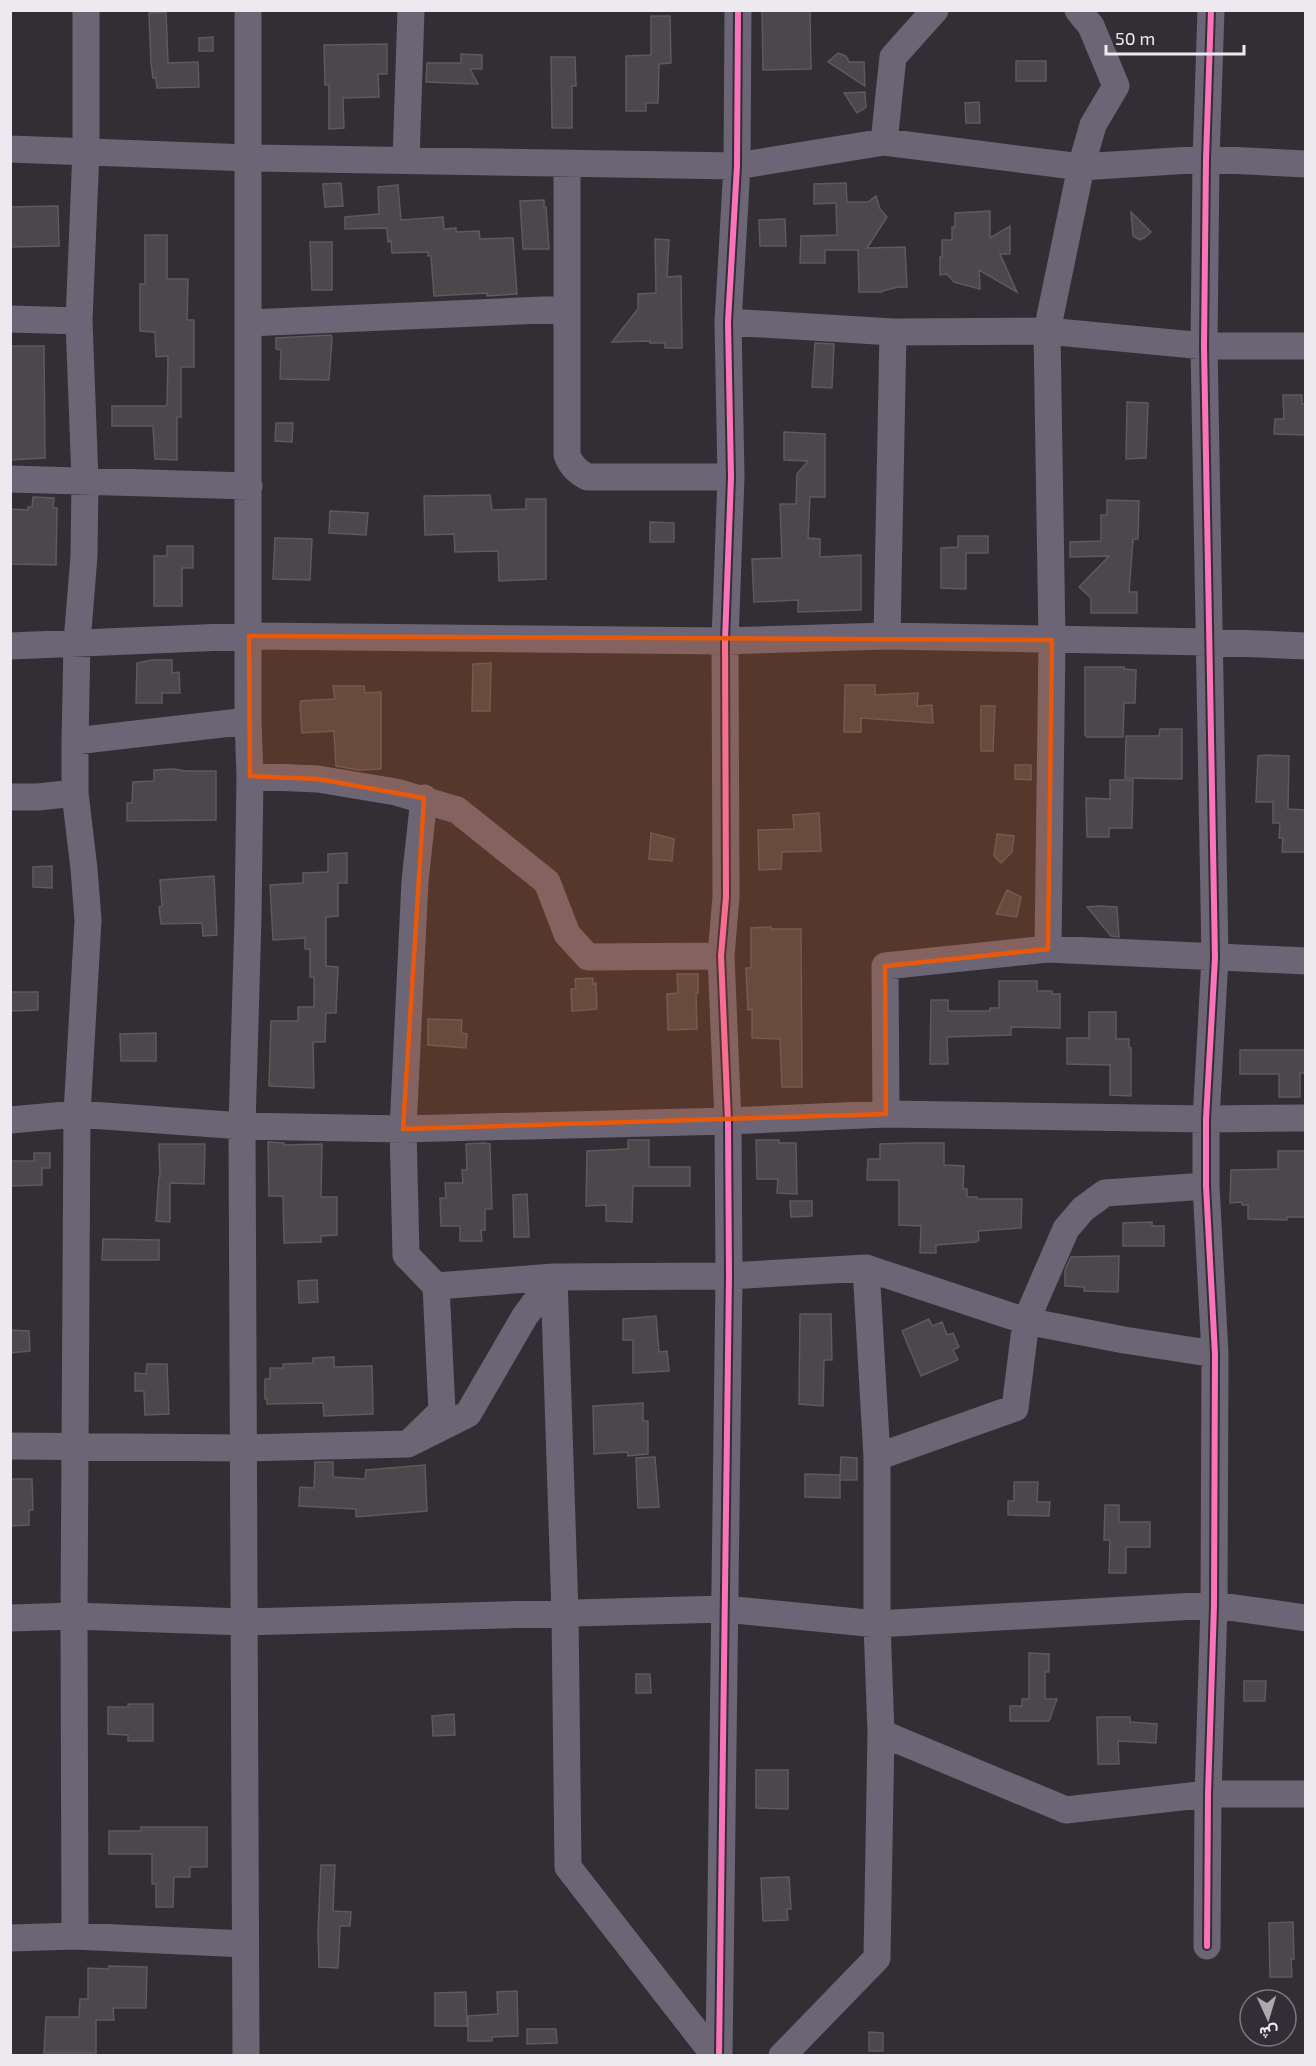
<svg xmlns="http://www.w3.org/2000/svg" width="1316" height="2066" font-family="'Exo 2',Vazirmatn,sans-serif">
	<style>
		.building { fill: #4a484b; stroke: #5c5a5e; stroke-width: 1.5 }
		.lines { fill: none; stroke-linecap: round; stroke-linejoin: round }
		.minor { stroke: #6b6575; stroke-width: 27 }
		.cycleway-casing { stroke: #322e35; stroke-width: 10 }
		.cycleway { stroke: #fb73b8; stroke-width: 6 }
		.marked { fill: #e8590c; fill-opacity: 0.2; stroke: #e8590c; stroke-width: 4.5; stroke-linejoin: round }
	</style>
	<rect width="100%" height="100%" fill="#322f34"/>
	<path class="building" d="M 762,10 L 810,10 L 811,69 L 763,70 Z
		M 166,12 L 168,63 L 198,62 L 199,87 L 157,88 L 156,78 L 153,78 L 151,63 L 149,13 Z
		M 651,16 L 670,16 L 671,63 L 659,64 L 658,103 L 646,103 L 646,111 L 626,111 L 626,56 L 651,55 Z
		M 213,37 L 213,51 L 199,51 L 199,38 Z
		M 387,44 L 387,74 L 378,74 L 379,97 L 343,98 L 344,128 L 329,129 L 329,85 L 325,85 L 324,45 Z
		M 838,53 L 846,56 L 849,62 L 864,62 L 865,86 L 828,62 Z
		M 461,54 L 482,55 L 482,69 L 470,69 L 478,84 L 426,82 L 427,63 L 461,63 Z
		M 551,57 L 575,57 L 576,86 L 572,86 L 572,128 L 552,128 Z
		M 1016,61 L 1046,61 L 1046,81 L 1016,81 Z
		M 865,92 L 866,107 L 857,113 L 844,93 Z
		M 979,102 L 980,123 L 966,123 L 965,103 Z
		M 341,183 L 343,206 L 325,207 L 323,184 Z
		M 846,183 L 847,202 L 868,202 L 876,196 L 880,209 L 887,217 L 867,248 L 905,247 L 907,287 L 898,287 L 882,291 L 882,292 L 859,292 L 858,250 L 825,250 L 825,263 L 800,263 L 801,236 L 837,235 L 836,203 L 814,204 L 814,184 Z
		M 398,185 L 401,220 L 443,217 L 444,229 L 456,228 L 456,232 L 479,231 L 480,239 L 513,238 L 517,294 L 487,296 L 487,293 L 434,296 L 431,256 L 428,256 L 428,252 L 392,253 L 391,241 L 388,242 L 387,228 L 345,229 L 345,217 L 379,214 L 378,187 Z
		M 544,200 L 544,207 L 546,207 L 549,249 L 523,249 L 520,201 Z
		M 58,206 L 59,246 L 10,247 L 10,207 Z
		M 990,211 L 990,238 L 1010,226 L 1010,254 L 1000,254 L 1017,292 L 979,270 L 980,289 L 954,282 L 947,274 L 940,275 L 940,257 L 942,257 L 942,240 L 952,240 L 952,227 L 955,227 L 955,213 Z
		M 1131,212 L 1151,232 L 1144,238 L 1140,240 L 1133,236 Z
		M 785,219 L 786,246 L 760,246 L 759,220 Z
		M 145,235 L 167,235 L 167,279 L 188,279 L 187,320 L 194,320 L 194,367 L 181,367 L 181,417 L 177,417 L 177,460 L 155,459 L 153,426 L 112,426 L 112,406 L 166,406 L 167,403 L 168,356 L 156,357 L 155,332 L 140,331 L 140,284 L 145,284 Z
		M 655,239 L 669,240 L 667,277 L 681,276 L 682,348 L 665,348 L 665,343 L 650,343 L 650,341 L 612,342 L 638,309 L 638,294 L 656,293 Z
		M 310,242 L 332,242 L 332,290 L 312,290 Z
		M 331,335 L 332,339 L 329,380 L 280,379 L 281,350 L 276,349 L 276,338 Z
		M 815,343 L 834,344 L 832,388 L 812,387 Z
		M 10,346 L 44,346 L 45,458 L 10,460 Z
		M 1283,395 L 1302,395 L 1302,404 L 1305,404 L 1305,435 L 1274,434 L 1275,419 L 1284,419 Z
		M 1127,402 L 1148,403 L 1146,458 L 1126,459 Z
		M 276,423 L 293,423 L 292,442 L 275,441 Z
		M 784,432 L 825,434 L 825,497 L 810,497 L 808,538 L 820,539 L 820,557 L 861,555 L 861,610 L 798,612 L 798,600 L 754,602 L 752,559 L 782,558 L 780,504 L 796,504 L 797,474 L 808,461 L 784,460 Z
		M 490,495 L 492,510 L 526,509 L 526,499 L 546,499 L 546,579 L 499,581 L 498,551 L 455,552 L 454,534 L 425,535 L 424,496 Z
		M 33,497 L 54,498 L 53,508 L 57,508 L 56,565 L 10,564 L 10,509 L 28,510 L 28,507 L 32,507 Z
		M 1107,500 L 1139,501 L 1138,539 L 1133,539 L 1129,592 L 1137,592 L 1137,613 L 1091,613 L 1091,598 L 1079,587 L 1109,556 L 1070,557 L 1070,542 L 1101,541 L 1101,515 L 1107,515 Z
		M 330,511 L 368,513 L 366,535 L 329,533 Z
		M 650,522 L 674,523 L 674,542 L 650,542 Z
		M 958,536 L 988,536 L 988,553 L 966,553 L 966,589 L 941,588 L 941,548 L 958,547 Z
		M 275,538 L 312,539 L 310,580 L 273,579 Z
		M 167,546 L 193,546 L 193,568 L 182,568 L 182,606 L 154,606 L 154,556 L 167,556 Z
		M 152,660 L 172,660 L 172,673 L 179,672 L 180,693 L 162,693 L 162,703 L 136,703 L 137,663 Z
		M 491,663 L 490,711 L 472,711 L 473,664 Z
		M 1085,667 L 1124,667 L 1124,669 L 1136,670 L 1135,703 L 1124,703 L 1123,737 L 1087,737 L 1085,735 Z
		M 845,685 L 875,685 L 875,695 L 918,693 L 917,706 L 932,705 L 933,723 L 861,718 L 861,732 L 844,732 Z
		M 333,686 L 364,686 L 365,693 L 381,692 L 381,769 L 358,770 L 336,766 L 334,731 L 302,733 L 300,704 L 301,701 L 335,699 Z
		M 981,706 L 995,706 L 993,751 L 981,751 Z
		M 1160,729 L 1182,729 L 1182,779 L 1125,778 L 1126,736 L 1159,736 Z
		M 1266,755 L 1289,756 L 1288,809 L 1305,810 L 1305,851 L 1304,852 L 1282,852 L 1283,838 L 1279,838 L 1280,823 L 1273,823 L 1273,802 L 1256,802 L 1258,756 Z
		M 1015,765 L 1031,765 L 1031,780 L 1015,779 Z
		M 174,769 L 185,771 L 216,771 L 216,820 L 127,821 L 127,803 L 132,803 L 133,782 L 154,781 L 154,770 Z
		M 1110,780 L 1133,780 L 1132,828 L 1109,828 L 1109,837 L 1087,837 L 1086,798 L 1110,799 Z
		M 819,813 L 821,851 L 782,852 L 781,869 L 759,870 L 758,830 L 794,829 L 793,815 Z
		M 651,833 L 674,839 L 672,861 L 649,859 Z
		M 997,834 L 1014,836 L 1012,852 L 1001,863 L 994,856 Z
		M 347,853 L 347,883 L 338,883 L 338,916 L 326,917 L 326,966 L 338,967 L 336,1013 L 326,1013 L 325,1042 L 313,1042 L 314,1088 L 269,1086 L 271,1021 L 298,1021 L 298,1007 L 314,1007 L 314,977 L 310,977 L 310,949 L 305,949 L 305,938 L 273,940 L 270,885 L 303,883 L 303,873 L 328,872 L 328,854 Z
		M 52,866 L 52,888 L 33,887 L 33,867 Z
		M 214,876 L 217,935 L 203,936 L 202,923 L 161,924 L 159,907 L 162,906 L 160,880 Z
		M 1007,890 L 1021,897 L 1017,917 L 996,914 Z
		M 1099,906 L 1117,907 L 1119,937 L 1111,936 L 1087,907 Z
		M 771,927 L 771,929 L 801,929 L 802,1087 L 782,1087 L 780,1039 L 752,1038 L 752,1009 L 748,1010 L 746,968 L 751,968 L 751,928 Z
		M 677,974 L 698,974 L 698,993 L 696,993 L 697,1029 L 668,1030 L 667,994 L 678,993 Z
		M 593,978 L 593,984 L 596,983 L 597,1009 L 572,1011 L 571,989 L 576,989 L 575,979 Z
		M 999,981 L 1037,981 L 1037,991 L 1052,991 L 1052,994 L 1060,994 L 1060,1028 L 1011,1027 L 1011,1035 L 947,1037 L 948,1064 L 930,1064 L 931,1000 L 948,1000 L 948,1011 L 990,1011 L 990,1008 L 999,1008 Z
		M 10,992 L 38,992 L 38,1010 L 10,1011 Z
		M 1089,1012 L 1116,1012 L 1116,1039 L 1129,1039 L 1129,1048 L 1131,1048 L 1131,1096 L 1110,1095 L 1110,1065 L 1067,1064 L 1067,1038 L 1089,1038 Z
		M 428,1019 L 462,1020 L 461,1033 L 467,1034 L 466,1048 L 428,1045 Z
		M 156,1033 L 156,1061 L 121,1061 L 120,1034 Z
		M 1240,1050 L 1305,1050 L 1305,1073 L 1300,1073 L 1300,1097 L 1279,1097 L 1279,1074 L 1240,1074 Z
		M 628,1140 L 649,1140 L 649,1167 L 690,1167 L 690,1186 L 633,1186 L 632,1222 L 606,1221 L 606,1205 L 586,1206 L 587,1151 L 628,1149 Z
		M 756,1140 L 779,1140 L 779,1143 L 796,1143 L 797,1194 L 777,1193 L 778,1179 L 757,1179 Z
		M 268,1142 L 284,1143 L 284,1145 L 322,1144 L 321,1197 L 337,1197 L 337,1235 L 321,1236 L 321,1242 L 284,1243 L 283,1196 L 269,1196 Z
		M 484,1143 L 490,1144 L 492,1209 L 485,1209 L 485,1230 L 481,1230 L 482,1241 L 460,1241 L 460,1226 L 441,1226 L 440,1198 L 446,1198 L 445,1183 L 463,1183 L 462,1170 L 467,1170 L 466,1144 Z
		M 913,1143 L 944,1143 L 944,1165 L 964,1166 L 963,1189 L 967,1189 L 967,1197 L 977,1197 L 977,1199 L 1022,1199 L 1021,1228 L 978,1231 L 979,1240 L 976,1242 L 936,1245 L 936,1253 L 920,1253 L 921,1226 L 899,1225 L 899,1180 L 867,1180 L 868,1159 L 880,1159 L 880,1144 Z
		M 159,1144 L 205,1144 L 204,1184 L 170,1183 L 170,1222 L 156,1221 L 159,1177 L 160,1177 Z
		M 1278,1151 L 1305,1151 L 1305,1217 L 1287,1217 L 1287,1220 L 1248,1219 L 1248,1205 L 1242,1205 L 1242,1202 L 1230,1203 L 1231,1170 L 1278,1169 Z
		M 34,1153 L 50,1153 L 50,1168 L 42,1168 L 42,1185 L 10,1186 L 10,1161 L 34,1161 Z
		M 527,1194 L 529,1237 L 514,1237 L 513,1195 Z
		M 790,1201 L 812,1201 L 812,1216 L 791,1217 Z
		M 1152,1222 L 1152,1226 L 1164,1226 L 1164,1246 L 1123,1246 L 1123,1223 Z
		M 103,1239 L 159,1240 L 159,1260 L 102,1260 Z
		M 1119,1256 L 1118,1292 L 1084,1291 L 1084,1287 L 1065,1286 L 1065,1270 L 1071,1257 Z
		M 317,1280 L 318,1302 L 299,1303 L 298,1281 Z
		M 800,1314 L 831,1314 L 832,1360 L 824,1360 L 823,1406 L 799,1404 Z
		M 656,1316 L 659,1352 L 667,1351 L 669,1371 L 633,1373 L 633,1340 L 623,1340 L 623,1319 Z
		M 929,1319 L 932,1326 L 942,1322 L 947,1335 L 953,1333 L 959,1347 L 953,1350 L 958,1360 L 921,1376 L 902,1331 Z
		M 10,1330 L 29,1331 L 30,1351 L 10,1353 Z
		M 334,1357 L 334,1367 L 372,1366 L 373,1414 L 324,1416 L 323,1403 L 267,1404 L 267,1399 L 265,1399 L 265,1379 L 270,1379 L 270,1368 L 283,1368 L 283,1364 L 313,1363 L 313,1358 Z
		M 147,1364 L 167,1364 L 169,1414 L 145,1415 L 144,1391 L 135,1391 L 135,1373 L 146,1374 Z
		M 643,1403 L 643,1421 L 648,1421 L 648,1454 L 628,1456 L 627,1452 L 594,1454 L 593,1406 Z
		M 655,1457 L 659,1507 L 638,1508 L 636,1458 Z
		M 841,1457 L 857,1458 L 857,1480 L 840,1480 Z
		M 315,1462 L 333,1462 L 333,1477 L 365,1479 L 366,1470 L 425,1465 L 427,1511 L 356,1517 L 356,1509 L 299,1506 L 300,1487 L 314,1488 Z
		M 805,1474 L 840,1475 L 840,1498 L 805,1497 Z
		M 10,1479 L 32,1479 L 33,1510 L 29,1510 L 29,1525 L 10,1526 Z
		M 1014,1482 L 1038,1482 L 1037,1502 L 1050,1502 L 1049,1516 L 1008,1515 L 1008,1501 L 1014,1501 Z
		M 1105,1505 L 1119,1505 L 1119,1522 L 1150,1522 L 1150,1547 L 1126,1547 L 1126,1573 L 1109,1573 L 1110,1540 L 1104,1540 Z
		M 1029,1653 L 1049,1654 L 1049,1672 L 1045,1672 L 1045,1699 L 1057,1699 L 1049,1721 L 1010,1721 L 1010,1706 L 1022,1706 L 1022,1699 L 1029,1699 Z
		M 636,1674 L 650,1674 L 651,1693 L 636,1693 Z
		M 1244,1681 L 1266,1681 L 1265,1701 L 1244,1701 Z
		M 128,1704 L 153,1704 L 153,1741 L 128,1741 L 128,1735 L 108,1734 L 108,1707 L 128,1707 Z
		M 454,1714 L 455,1735 L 433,1736 L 432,1716 Z
		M 1097,1717 L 1130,1717 L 1130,1722 L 1157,1724 L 1156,1743 L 1118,1741 L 1119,1764 L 1098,1764 Z
		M 756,1770 L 788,1770 L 788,1809 L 756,1808 Z
		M 141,1827 L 207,1827 L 207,1867 L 190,1867 L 190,1877 L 174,1877 L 173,1907 L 156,1907 L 156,1884 L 152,1884 L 152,1854 L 109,1854 L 109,1831 L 141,1831 Z
		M 321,1865 L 335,1865 L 333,1911 L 351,1912 L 350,1926 L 340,1926 L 338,1968 L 319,1967 L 318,1932 Z
		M 789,1877 L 791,1909 L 787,1909 L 788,1920 L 763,1921 L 761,1878 Z
		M 1293,1922 L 1294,1959 L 1291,1959 L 1292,1977 L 1270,1977 L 1269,1923 Z
		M 109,1966 L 147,1967 L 146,2008 L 113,2008 L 114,2020 L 96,2020 L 96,2053 L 44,2053 L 46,2017 L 79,2017 L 80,1999 L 88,1999 L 88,1968 L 109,1969 Z
		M 517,1991 L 518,2036 L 492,2037 L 492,2041 L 468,2041 L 468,2016 L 498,2014 L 497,1992 Z
		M 466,1992 L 467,2026 L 435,2026 L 435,1993 Z
		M 527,2029 L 556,2029 L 557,2043 L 527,2044 Z
		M 869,2032 L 883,2033 L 883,2051 L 869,2051 Z"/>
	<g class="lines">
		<path class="minor" d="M 248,10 L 248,721 L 250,776 L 318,779 L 396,792 L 457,810 L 547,882 L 567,934 L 588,957 L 721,956
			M 884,142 L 893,57 L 935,10
			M 10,149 L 249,158 L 737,166 L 884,142 L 1081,167 L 1206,159 L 1306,164
			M 406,160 L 411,10
			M 567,164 L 567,455 C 571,466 577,471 587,477 L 731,477
			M 10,319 L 79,321
			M 728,322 L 893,332 L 1047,331 L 1204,346 L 1306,346
			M 248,323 L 567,309
			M 10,479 L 249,486
			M 887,636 L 893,332
			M 10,646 L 249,636 L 725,641 L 887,636 L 1209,642 L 1306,646
			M 75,741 L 248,721
			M 10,797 L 38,797 L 75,793
			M 1048,949 L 1052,640 L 1047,331 L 1081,167 L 1093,125 L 1116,86 L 1091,26 L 1078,10
			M 886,1114 L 885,966 L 1048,949 L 1306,961
			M 10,1120 L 77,1114 L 242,1126 L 403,1129 L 728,1121 L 886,1114 L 1206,1119 L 1306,1118
			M 554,1277 L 565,1613 L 568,1867 L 715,2056
			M 436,1286 L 554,1277 L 729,1276 L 866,1268 L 1026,1321 L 1124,1340 L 1215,1354
			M 408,1444 L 442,1411 L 436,1286 L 406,1255 L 403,1129 L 415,881 L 424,798
			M 10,1446 L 243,1448 L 408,1444 L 468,1414 L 525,1316 L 554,1277
			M 877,1457 L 1015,1408 L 1026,1321 L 1066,1229 L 1083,1209 L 1105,1193 L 1206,1186
			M 10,1618 L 74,1616 L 244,1622 L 725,1609 L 877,1624 L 1214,1605 L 1306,1618
			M 881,1733 L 1066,1810 L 1208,1794 L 1306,1794
			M 75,1936 L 74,1616 L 77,1114 L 88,920 L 84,869 L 75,793 L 75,741 L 77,642 L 84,556 L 85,480 L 79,321 L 86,150 L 86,10
			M 10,1938 L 75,1936 L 245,1944
			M 1207,1946 L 1208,1794 L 1214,1605 L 1215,1354 L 1206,1186 L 1206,1119 L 1215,958 L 1204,346 L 1206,159 L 1211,10
			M 246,2056 L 242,1126 L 248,917 L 250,776
			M 719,2056 L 729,1276 L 728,1121 L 721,956 L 726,897 L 725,641 L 731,477 L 728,322 L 737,166 L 738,10
			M 782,2056 L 877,1958 L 881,1733 L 877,1624 L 877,1457 L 866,1268"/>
		<defs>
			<path id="cycleway" d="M 1207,1946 L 1208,1794 L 1214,1605 L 1215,1354 L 1206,1186 L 1206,1119 L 1215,958 L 1204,346 L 1206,159 L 1211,10
				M 719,2056 L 729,1276 L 728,1121 L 721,956 L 726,897 L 725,641 L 731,477 L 728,322 L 737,166 L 738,10"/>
		</defs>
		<use href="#cycleway" class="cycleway-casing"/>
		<use href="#cycleway" class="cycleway"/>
	</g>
	<path class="marked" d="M 249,636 L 1052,640 L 1048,949 L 885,966 L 886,1114 L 403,1129 L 424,798 L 318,779 L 250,776 Z"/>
	<rect width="1316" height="2066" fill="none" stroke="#edeaef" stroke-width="24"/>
	<g transform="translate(1268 2018) rotate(176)"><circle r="28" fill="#322e35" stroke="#7d797f" stroke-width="1.5"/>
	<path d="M0-4.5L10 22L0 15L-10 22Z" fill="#aca9ae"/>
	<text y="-9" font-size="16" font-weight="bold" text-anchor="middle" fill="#edeaef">ش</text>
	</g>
	<path d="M1106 45v9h138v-9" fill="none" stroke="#edeaef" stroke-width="3"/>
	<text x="1115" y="45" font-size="18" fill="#edeaef" stroke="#322e35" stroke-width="4.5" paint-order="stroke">50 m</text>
</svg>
